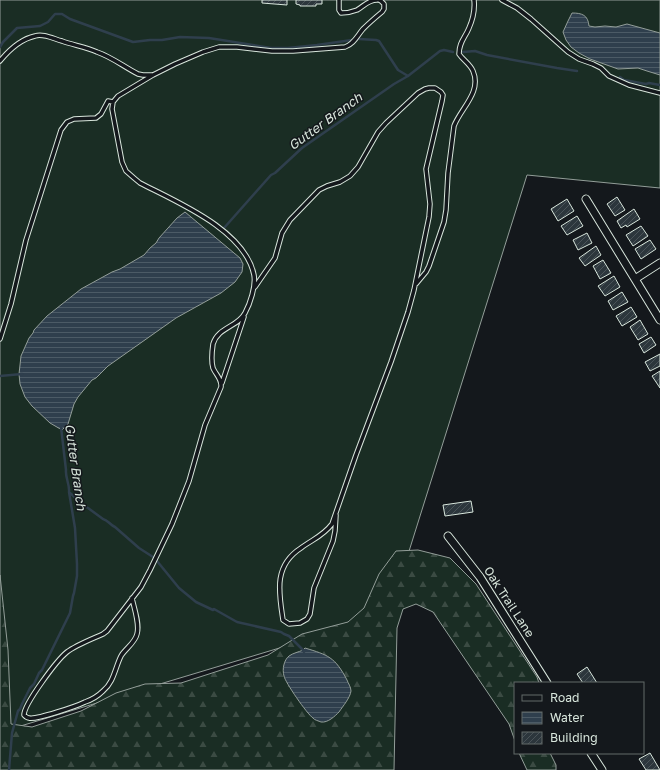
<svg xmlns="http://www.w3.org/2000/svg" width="660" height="770" font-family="'Golos Text',sans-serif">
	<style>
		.grass { fill: #1a2d24; stroke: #939e99 }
		.forest { fill: url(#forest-firs); stroke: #939e99 }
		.water { fill: url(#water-rules); stroke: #939e99 }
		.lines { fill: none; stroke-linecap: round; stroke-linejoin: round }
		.stream { stroke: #2f3f4d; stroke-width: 2.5 }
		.building { fill: url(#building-hatch); stroke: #d8e6dc }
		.service-casing { stroke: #d8e6dc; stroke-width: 5.5 }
		.minor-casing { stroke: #d8e6dc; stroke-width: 9 }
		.service { stroke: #14181c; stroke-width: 3.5 }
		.minor { stroke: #14181c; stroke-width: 7 }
		.labels { text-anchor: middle; stroke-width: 3; stroke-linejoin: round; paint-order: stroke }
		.street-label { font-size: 12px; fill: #d8e6dc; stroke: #14181c }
		.water-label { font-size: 13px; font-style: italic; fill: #d8e6dc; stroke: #14181c }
	</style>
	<defs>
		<pattern id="forest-firs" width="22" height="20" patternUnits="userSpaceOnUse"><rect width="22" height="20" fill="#1a2d24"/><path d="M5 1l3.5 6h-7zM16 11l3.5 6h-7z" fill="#3b4b43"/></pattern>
		<pattern id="water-rules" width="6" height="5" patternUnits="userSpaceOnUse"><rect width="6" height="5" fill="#2f3f4d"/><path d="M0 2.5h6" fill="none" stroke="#4c5b66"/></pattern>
		<pattern id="building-hatch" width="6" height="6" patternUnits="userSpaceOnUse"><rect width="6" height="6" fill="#2c363c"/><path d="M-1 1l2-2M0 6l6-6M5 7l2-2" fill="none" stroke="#4a5358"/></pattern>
	</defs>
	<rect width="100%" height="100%" fill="#14181c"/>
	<path class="grass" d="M 0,0 L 660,0 L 660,188 L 527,175 L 389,615 L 4,731 L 0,696 Z"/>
	<path class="forest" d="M 418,550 L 450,558 L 476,584 L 537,677 L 539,683 L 515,683 L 515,741 L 509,724 L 433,612 L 416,604 L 403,609 L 397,628 L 394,770 L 0,770 L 0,575 L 8,650 L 11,724 L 32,727 L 81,711 L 116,693 L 145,684 L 181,683 L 268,655 L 302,634 L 348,622 L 364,608 L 379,574 L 396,551 Z
		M 519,753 L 550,753 L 556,765 L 556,770 L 527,770 Z"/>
	<path class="water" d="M 572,13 C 582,13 588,15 589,26 L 595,27 L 605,26 L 616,27 L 627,24 L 660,33 L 660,75 L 647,71 L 638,68 L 618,69 L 590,59 L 579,53 L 571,47 L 566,40 L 563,32 L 568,21 Z
		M 185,212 L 240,258 L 243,264 L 242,272 L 235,282 L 221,293 L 176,318 L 108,366 L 96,378 L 92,380 L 78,397 L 74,404 L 68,424 L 62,430 L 50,423 L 32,406 L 25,397 L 20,384 L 19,374 L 21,356 L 29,338 L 33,333 L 34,330 L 47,316 L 81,289 L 112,272 L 120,269 L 144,255 L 150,248 L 156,243 L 159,238 L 177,218 Z
		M 305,648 C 328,655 335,657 347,680 C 348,683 351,687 351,691 C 350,698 343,706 339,712 C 335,716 328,723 321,722 C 319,721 314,720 313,718 C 307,714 285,682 284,676 C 282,669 284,660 289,656 C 293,653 299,652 303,650 Z"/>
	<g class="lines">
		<path class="stream" d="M 359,39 L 376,40 L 379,41 L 398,70 L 408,76
			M 0,47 L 3,42 L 17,28 L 40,26 L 48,22 L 55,14 L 62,14 L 70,19 L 133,42 L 150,40 L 162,40 L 180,37 L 209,38 L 271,48 L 288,48 L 317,45 L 352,40
			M 463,52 L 475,51 L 487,55 L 557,68 L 577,71
			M 620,77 L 624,80 L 646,84 L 649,83 L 660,85
			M 224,228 L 271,175 L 275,173 L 302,148 L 394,84 L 408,76 L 440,51 L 444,50 L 453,52
			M 0,376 L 22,374
			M 70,493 L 86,507 L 88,508 L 103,519 C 108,520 110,525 115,527 L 139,548 L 153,557
			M 157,561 L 179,588 L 196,602 L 213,610 L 214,609 L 237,622 L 281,632 L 284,634 L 289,636 L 303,650 L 304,652
			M 9,770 L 12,733 L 18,711 L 20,709 L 22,704 L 30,688 L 34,684 L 39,673 L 42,670 L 70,613 L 73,596 L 74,593 L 77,576 L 77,564 L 75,528 L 69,492 C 70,485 65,477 66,470 L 61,427"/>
	</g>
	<path class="building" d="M 262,0 L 287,0 L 287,5 L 262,3 Z
		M 296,0 L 322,0 L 322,4 L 316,4 L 316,6 L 300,6 L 300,5 L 296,4 Z
		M 617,197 L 625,210 L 615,216 L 607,204 Z
		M 567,199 L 574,211 L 558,221 L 551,209 Z
		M 634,209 L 640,219 L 627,227 L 626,225 L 621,228 L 617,221 Z
		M 577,216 L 583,226 L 567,235 L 561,226 Z
		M 641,226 L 648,236 L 633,246 L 626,235 Z
		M 587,233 L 592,243 L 578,250 L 573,240 Z
		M 650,240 L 656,249 L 641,259 L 635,249 Z
		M 596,246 L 601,255 L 585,266 L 579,258 Z
		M 603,260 L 611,273 L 600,279 L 593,266 Z
		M 614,276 L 620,287 L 605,296 L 598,286 Z
		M 622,292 L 628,302 L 613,310 L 608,301 Z
		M 631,307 L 637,317 L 622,326 L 616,316 Z
		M 640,320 L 648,334 L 638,340 L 630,327 Z
		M 651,337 L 656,345 L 644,353 L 639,344 Z
		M 660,354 L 660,366 L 650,371 L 645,362 Z
		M 660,371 L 660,388 L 652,376 Z
		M 471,501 L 473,512 L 445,516 L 443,505 Z
		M 587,667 L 597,683 L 583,683 L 577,674 Z
		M 650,753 L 660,770 L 646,770 L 639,759 Z"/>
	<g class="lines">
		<defs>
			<path id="service" d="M 339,0 L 339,10 L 341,13 C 347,13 352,12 357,10 C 364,6 368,0 377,0
				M 502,0 L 517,8 L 531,19 L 568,52 L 579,59 L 593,64 L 601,68 L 609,76 L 629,85 L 660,93
				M 0,61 C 9,50 21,39 35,36 C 43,33 54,39 62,41 C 73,45 86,47 97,52 C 112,57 124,67 138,74 L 143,75 L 152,75
				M 416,284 L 426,272 L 429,266 L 444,222 L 446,210 L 448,173 L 454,126 C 461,108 482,92 473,71 C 470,64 463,60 459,54 C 459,42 465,38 469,28 C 473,19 475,9 474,0
				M 255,287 L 275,258 L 282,233 L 290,220 L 319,190 L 327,186 L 340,182 L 350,176 L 358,167 L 378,132 L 386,123 L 418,93 L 425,89 L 429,88 L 435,88 L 441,92 L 443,95 L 442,101 L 426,169 L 430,204 L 429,217 L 414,290 L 408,312 L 391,362 L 356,455 L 332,524 C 323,536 313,539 301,548 C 273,566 279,593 283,620 L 289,624 L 300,623 L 307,619 L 310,614 L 314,588 L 333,541 L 335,531 L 336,515
				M 0,339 L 11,304 L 26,240 L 61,130 L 67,122 L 74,119 L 96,118 L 101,114 L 108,101 L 113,102
				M 222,383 L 244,317
				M 132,598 C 134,608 140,624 137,634 C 135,643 125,649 121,656 C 115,668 114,682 103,691 C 98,696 91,700 85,702 C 77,706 36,720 29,718 C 27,718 26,717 24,715 C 24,704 57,660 67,652 C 76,645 92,639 103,634 L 107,631 L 141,587 L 150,570 L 172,524 L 189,481 L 205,425 L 221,387 C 222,379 216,375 213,368 C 211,361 212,351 213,344 C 218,327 238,327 245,313 C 250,304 256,286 254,275 C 245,230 177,202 140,183 L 134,178 L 126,171 L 122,162 L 112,109 L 113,102 L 118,96 L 153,75 L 175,64 L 203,52 L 219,47 L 237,47 L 272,51 L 293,51 L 345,47 C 354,44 357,36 363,29 C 369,23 376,17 382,12 L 384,9 L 384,4 L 381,1 L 379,0"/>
			<path id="minor" d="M 586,199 L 660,320
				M 635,279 L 660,263
				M 448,536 L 480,577 L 547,683
				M 591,753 L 602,770"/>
		</defs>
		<use href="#service" class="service-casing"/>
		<use href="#minor" class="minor-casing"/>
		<use href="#service" class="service"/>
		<use href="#minor" class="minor"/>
	</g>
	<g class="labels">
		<g class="street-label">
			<text transform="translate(509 602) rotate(57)" y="4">Oak Trail Lane</text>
		</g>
		<g class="water-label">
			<text transform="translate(325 121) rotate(-36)" y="5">Gutter Branch</text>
			<text transform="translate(76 467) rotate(82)" y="5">Gutter Branch</text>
		</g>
	</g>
	<rect x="514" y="682" width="130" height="72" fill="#14181c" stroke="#626a69"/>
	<rect x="522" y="695" width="20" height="6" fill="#14181c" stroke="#626a69"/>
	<text x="550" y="702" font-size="12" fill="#d8e6dc">Road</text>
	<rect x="522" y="712" width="20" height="12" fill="url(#water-rules)" stroke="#626a69"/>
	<text x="550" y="722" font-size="12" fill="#d8e6dc">Water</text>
	<rect x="522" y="732" width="20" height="12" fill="url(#building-hatch)" stroke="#626a69"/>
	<text x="550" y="742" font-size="12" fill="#d8e6dc">Building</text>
</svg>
